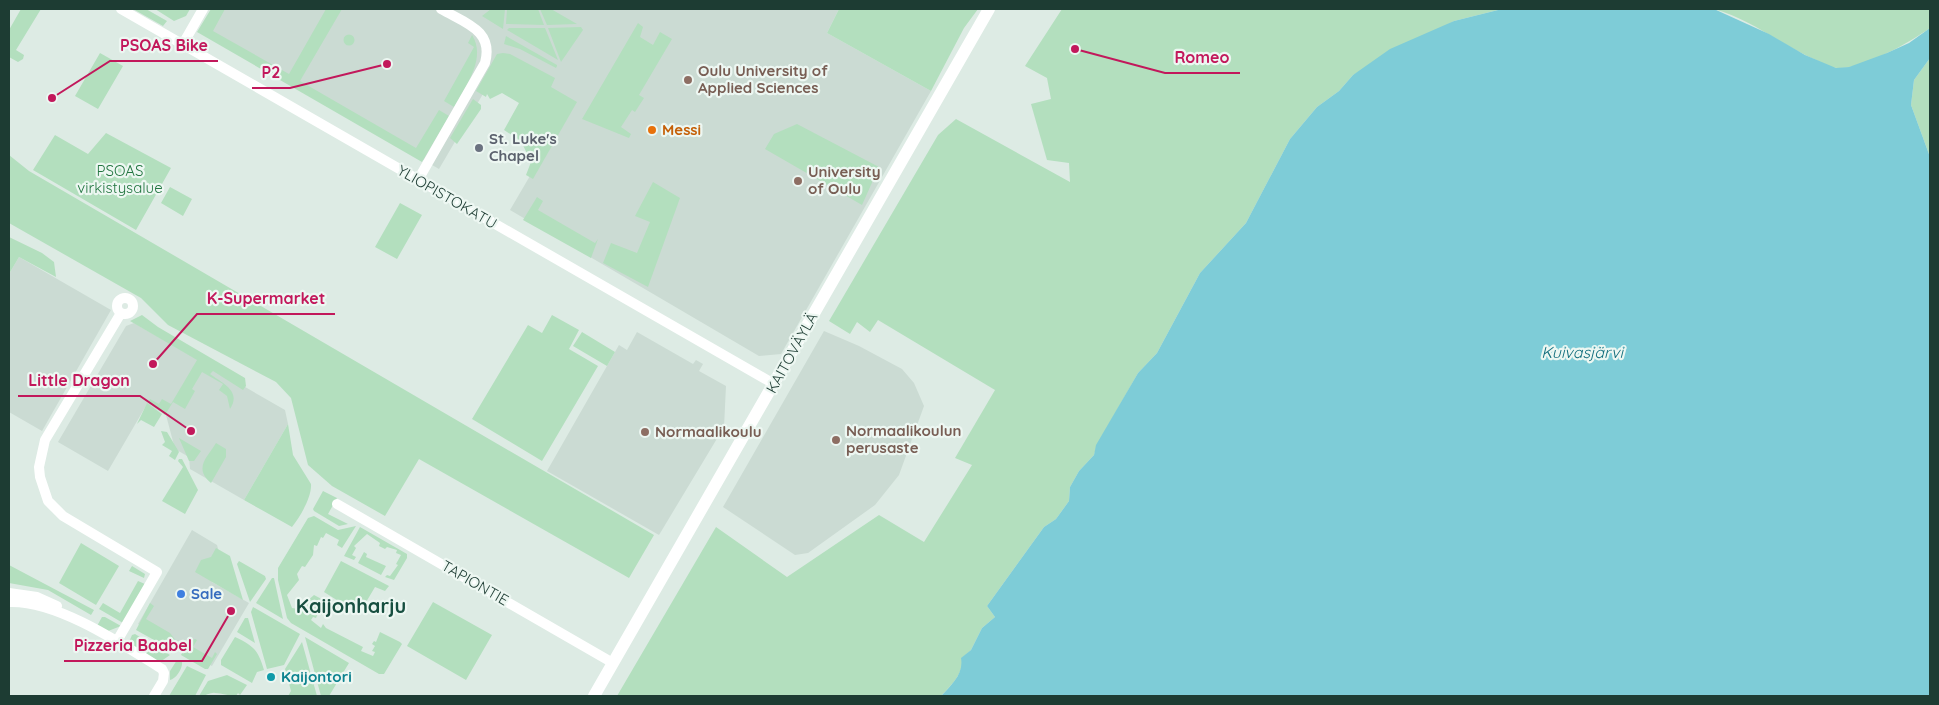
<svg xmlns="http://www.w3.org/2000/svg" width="1939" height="705" font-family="Quicksand,sans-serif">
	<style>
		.built { fill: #cbdbd3 }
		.green { fill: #b3dfbe }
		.water { fill: #7eccd7 }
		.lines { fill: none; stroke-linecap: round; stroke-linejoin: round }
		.minor { stroke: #fff; stroke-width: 10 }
		.tertiary { stroke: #fff; stroke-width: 12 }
		.education-dot { fill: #8d6e63; stroke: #edf7f2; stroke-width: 2 }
		.food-dot { fill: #e8710a; stroke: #edf7f2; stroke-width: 2 }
		.worship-dot { fill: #6b7280; stroke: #edf7f2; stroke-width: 2 }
		.shop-dot { fill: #3f7fe0; stroke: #edf7f2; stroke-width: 2 }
		.culture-dot { fill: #0f9aa8; stroke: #edf7f2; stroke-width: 2 }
		.labels { text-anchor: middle; stroke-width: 4.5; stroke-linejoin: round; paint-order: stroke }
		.education-label { font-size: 15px; font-weight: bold; fill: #785e54; stroke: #edf7f2; text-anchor: start }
		.food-label { font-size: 15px; font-weight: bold; fill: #c56008; stroke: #edf7f2; text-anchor: start }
		.worship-label { font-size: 15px; font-weight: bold; fill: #5b616d; stroke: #edf7f2; text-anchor: start }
		.park-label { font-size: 15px; fill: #237641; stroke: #edf7f2 }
		.street-label { font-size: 15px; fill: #1d3c33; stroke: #edf7f2 }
		.shop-label { font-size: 15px; font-weight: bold; fill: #366cbe; stroke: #edf7f2; text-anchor: start }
		.culture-label { font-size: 15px; font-weight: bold; fill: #0d838f; stroke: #edf7f2; text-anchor: start }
		.water-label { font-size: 16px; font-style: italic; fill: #126e7d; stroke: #edf7f2 }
		.district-label { font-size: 20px; font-weight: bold; fill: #174f40; stroke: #edf7f2 }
		.leader { fill: none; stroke: #c2185b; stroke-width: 2 }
		.callout-dot { fill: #c2185b; stroke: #edf7f2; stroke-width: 2 }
		.callout-label { font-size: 16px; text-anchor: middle; font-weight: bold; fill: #c2185b; stroke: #edf7f2; stroke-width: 4.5; stroke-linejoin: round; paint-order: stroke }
	</style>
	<rect width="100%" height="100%" fill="#ddebe4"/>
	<path class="built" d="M 221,9 L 839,9 L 827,33 L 931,91 L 781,354 L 759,356 L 510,210 L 568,111 L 497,70 L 439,169 L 207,34 Z
		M 19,257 L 111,310 L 42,431 L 9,412 L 9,274 Z
		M 134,323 L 285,410 L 288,424 L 244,500 L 190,469 L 189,457 L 175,449 L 166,415 L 147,404 L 108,471 L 58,442 L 126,326 Z
		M 824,331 L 859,346 L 902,369 L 914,383 L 924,406 L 899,475 L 875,505 L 808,553 L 795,555 L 723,507 Z
		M 637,332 L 693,364 L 696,360 L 703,364 L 699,371 L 726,386 L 724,427 L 659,535 L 547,471 L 619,345 L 627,350 Z
		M 192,530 L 217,545 L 222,563 L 212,582 L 249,603 L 212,666 L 138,624 Z"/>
	<path class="green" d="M 21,9 L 41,9 L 16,50 L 24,55 L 23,59 L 18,62 L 9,57 L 9,30 Z
		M 133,9 L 146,9 L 167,21 L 163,26 Z
		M 155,9 L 190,9 L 186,16 L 174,21 Z
		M 211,9 L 225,9 L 213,31 L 289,74 L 326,9 L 342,9 L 300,81 L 416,148 L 439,110 L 449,116 L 422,162 L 197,32 Z
		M 491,9 L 505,9 L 503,29 L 482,16 Z
		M 507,9 L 538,9 L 544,25 L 506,24 Z
		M 540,9 L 551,9 L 577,24 L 547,25 Z
		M 839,9 L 978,9 L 964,28 L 931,91 L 827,33 Z
		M 1062,9 L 1502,9 L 1454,21 L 1353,75 L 1339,91 L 1317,107 L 1290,139 L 1246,223 L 1200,273 L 1157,353 L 1138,373 L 1097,445 L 1094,455 L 1079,471 L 1070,487 L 1069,501 L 1056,519 L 1044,527 L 987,606 L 995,617 L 982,628 L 971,650 L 962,658 C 964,674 951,685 941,696 L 617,696 L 716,527 L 787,577 L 879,515 L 924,542 L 972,465 L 955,458 L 995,390 L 878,320 L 870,332 L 857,322 L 850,334 L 829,321 L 938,135 L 956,119 L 1070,182 L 1069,163 L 1047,160 L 1031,104 L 1051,99 L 1047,78 L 1025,66 Z
		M 1714,9 L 1930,9 L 1930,28 C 1910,42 1862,70 1837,68 C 1830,68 1822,63 1816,60 C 1781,45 1751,19 1714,9 Z
		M 638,23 L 643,27 L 640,37 L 653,45 L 660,32 L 672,39 L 639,95 L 644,98 L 635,112 L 632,110 L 621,127 L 631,134 L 629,138 L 582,119 Z
		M 581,27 L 583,30 L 561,62 L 548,28 Z
		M 509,28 L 545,28 L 558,60 L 507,30 Z
		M343.5 40a5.5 5.5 0 1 1 11 0a5.5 5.5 0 1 1-11 0Z
		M 472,35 C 487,58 465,87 454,107 L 444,101 L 474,47 L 468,43 Z
		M 506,36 L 557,65 L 557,66 L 556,68 L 520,49 L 504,44 Z
		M 100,53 L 123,66 L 98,109 L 75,96 Z
		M 503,53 L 510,54 L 555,78 L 551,87 L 577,102 L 533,179 L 526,175 L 531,162 L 521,141 L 504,130 L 519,103 L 502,93 L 490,99 L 487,94 L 486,97 L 476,91 L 497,54 Z
		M 1930,58 L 1930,157 L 1911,105 L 1914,80 Z
		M 473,99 L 481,105 L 481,109 L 457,144 L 450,138 Z
		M 797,124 L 879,167 L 862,205 L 765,149 L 774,134 Z
		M 106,133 L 171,168 L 136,230 L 33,170 L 55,135 L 88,154 Z
		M 9,155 L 29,171 L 654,535 L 629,578 L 419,459 L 385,516 L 332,486 L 308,465 L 291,398 L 276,382 L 168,325 L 141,298 L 9,223 Z
		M 653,182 L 680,198 L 648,287 L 603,263 L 611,243 L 637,253 L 650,222 L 635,216 Z
		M 170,187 L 192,199 L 183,216 L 161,203 Z
		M 537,197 L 543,201 L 538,210 L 595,243 L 598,239 L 591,258 L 523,220 Z
		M 400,203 L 422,215 L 397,259 L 375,247 Z
		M 9,237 L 42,253 L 54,262 L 56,277 L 19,257 L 9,274 Z
		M 142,315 L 158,327 L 245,378 L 246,386 L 243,390 L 213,371 L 210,374 C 222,383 242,391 230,409 L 227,396 L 219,390 L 223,384 L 202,372 L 192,389 L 195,391 L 185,409 L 173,402 L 165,415 L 149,401 L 150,399 L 159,404 L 162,399 L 171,404 L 197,360 L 130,321 Z
		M 552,315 L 579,330 L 569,349 L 598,366 L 542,461 L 472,419 L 528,325 L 542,333 Z
		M 582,332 L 615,352 L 607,366 L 573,346 Z
		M 147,403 L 162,414 L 154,427 L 141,420 L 137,424 Z
		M 288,424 L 293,455 L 311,484 C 312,497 300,517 292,527 L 244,500 Z
		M 161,431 L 167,432 L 179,452 L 175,460 L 169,456 L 172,451 L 162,445 L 165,442 Z
		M 179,438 L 201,451 L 194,461 L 189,461 Z
		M 216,443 L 226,449 L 226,457 L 211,483 C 194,468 206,459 216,443 Z
		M 179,459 L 182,459 L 198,490 L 185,514 L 162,501 L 183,467 L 178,461 Z
		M 323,491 L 337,498 L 328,514 L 348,524 L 339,526 L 314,511 L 313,509 Z
		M 314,516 L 338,530 L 356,526 L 342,548 L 337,545 L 339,540 L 326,533 L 323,538 L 321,537 L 317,546 L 314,545 L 313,555 L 305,567 L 302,566 L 297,574 L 299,580 L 287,595 L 292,608 L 298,609 L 314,595 L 329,603 L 322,610 L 324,611 L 322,615 L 318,613 L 316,618 L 313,617 L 311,620 L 321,628 L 323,624 L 326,628 L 363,647 L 361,651 L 373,656 L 375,652 L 372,651 L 375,646 L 372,644 L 374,641 L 376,642 L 380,632 L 400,642 L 402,644 L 384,674 L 379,674 L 291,623 L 287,618 L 278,580 L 278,568 L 308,518 Z
		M 360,527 L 407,554 L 407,558 L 394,580 L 385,577 L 387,575 L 390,576 L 398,565 L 396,564 L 401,555 L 396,553 L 397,550 L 387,547 L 385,549 L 379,546 L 380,543 L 367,534 L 354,546 L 356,548 L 352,555 L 356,557 L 354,560 L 344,556 Z
		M 81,543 L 119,566 L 96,605 L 59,583 Z
		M 216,548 L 230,556 L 243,600 L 195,572 L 201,560 L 211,557 Z
		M 364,552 L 367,554 L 366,557 L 386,566 L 381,575 L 358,563 Z
		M 239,561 L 265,576 L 266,579 L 250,602 L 237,564 Z
		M 341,561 L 389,586 L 385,591 L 375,587 L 359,614 L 324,592 Z
		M 9,565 L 94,610 L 91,615 L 48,590 L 9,583 Z
		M 132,566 L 145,574 L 144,578 L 129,571 Z
		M 272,578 L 274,578 L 283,619 L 256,603 Z
		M 138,581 L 145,584 L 123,623 L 99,609 L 103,603 L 120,613 Z
		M 433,602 L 492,635 L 466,680 L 407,646 Z
		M 150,603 L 154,606 L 146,619 L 170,633 L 177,642 L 179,639 L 172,650 L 136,630 Z
		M 253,607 L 300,634 L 284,665 L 267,669 L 251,612 Z
		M 102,617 L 105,617 L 121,626 L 108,631 L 97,626 Z
		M 245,618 L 248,618 L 255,643 L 237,632 Z
		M 135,634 L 170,655 L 160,662 L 131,645 L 129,642 L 132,635 Z
		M 235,637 C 254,646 258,650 264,670 L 257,672 L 252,683 L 221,665 L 221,660 Z
		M 305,637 L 349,663 L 329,696 L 321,696 Z
		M 195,639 L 197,640 L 193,647 L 212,658 L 215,652 L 217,654 L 208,669 L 205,669 L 181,655 L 187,643 Z
		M 302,642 L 317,696 L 288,696 L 291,691 L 285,669 Z
		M 177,660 L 182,662 C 183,668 176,679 170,680 L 170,671 Z
		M 187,666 L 206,675 L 195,696 L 169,696 Z
		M 227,675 L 247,685 L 240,695 L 238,693 L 236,696 C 228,696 222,693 215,693 C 211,692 207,696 199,696 L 208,681 Z"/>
	<path class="water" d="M 1502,9 L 1714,9 L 1769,34 L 1805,55 L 1836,68 L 1849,67 L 1887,53 L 1909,43 L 1930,28 L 1930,58 L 1914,80 L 1911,105 L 1930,157 L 1930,696 L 941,696 C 951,685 964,674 961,658 L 971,650 L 982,628 L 995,617 L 987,606 L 1044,527 L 1056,519 L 1069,501 L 1070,487 L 1079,471 L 1094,455 L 1096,445 L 1138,373 L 1157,353 L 1200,273 L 1246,223 L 1290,139 L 1317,107 L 1339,91 L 1353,75 L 1390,49 L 1454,21 Z"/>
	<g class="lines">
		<path class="minor" d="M 121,9 L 774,384
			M 183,44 L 203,9
			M 418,180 L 485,63 C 494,30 465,23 441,9
			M117 306a8 8 0 1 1 16 0a8 8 0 1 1-16 0Z
			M 337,504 L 613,663
			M 9,593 L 37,597 L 57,606
			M 9,602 C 57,600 122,644 162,669 L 164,673 L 163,681 L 154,696
			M 117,641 L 157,572 L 63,516 L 48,501 L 40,477 L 39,467 L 45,440 L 121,313"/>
		<path class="tertiary" d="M 594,696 L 989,9"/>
	</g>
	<g class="education-dot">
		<circle cx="688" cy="80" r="5"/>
		<circle cx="798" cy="181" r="5"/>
		<circle cx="645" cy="432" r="5"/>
		<circle cx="836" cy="440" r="5"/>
	</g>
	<circle class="food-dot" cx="652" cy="130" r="5"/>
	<circle class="worship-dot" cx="479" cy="148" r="5"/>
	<circle class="shop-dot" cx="181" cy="594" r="5"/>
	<circle class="culture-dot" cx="271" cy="677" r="5"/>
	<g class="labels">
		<g class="education-label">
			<text x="698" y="76">Oulu University of<tspan x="698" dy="17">Applied Sciences</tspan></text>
			<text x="808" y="177">University<tspan x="808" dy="17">of Oulu</tspan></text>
			<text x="846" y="436">Normaalikoulun<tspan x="846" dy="17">perusaste</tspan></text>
			<text x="655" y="437">Normaalikoulu</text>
		</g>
		<g class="food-label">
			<text x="662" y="135">Messi</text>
		</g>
		<g class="worship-label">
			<text x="489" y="144">St. Luke's<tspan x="489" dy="17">Chapel</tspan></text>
		</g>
		<g class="park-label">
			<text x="120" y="176">PSOAS<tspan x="120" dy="17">virkistysalue</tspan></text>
		</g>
		<g class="street-label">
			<text transform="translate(447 197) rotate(30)" y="5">YLIOPISTOKATU</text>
			<text transform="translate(792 353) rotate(-61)" y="5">KAITOVÄYLÄ</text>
			<text transform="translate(475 583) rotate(30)" y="5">TAPIONTIE</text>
		</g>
		<g class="shop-label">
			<text x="191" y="599">Sale</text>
		</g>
		<g class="culture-label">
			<text x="281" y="682">Kaijontori</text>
		</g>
		<g class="water-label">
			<text x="1582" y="358">Kuivasjärvi</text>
		</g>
		<g class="district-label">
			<text x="351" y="613">Kaijonharju</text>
		</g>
	</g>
	<path class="leader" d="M52 98L110 61H218M1075 49L1165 73H1240M387 64L290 88H252M153 364L197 314H335M191 431L140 396H18M231 611L202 661H64"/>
	<g class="callout-dot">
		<circle cx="52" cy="98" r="5"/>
		<circle cx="1075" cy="49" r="5"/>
		<circle cx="387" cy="64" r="5"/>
		<circle cx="153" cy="364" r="5"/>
		<circle cx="191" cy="431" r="5"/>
		<circle cx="231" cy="611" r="5"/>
	</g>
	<g class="callout-label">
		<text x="164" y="51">PSOAS Bike</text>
		<text x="1202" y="63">Romeo</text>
		<text x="271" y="78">P2</text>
		<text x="266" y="304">K-Supermarket</text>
		<text x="79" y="386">Little Dragon</text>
		<text x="133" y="651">Pizzeria Baabel</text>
	</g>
	<rect width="1939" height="705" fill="none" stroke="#1d3c33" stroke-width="20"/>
</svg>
